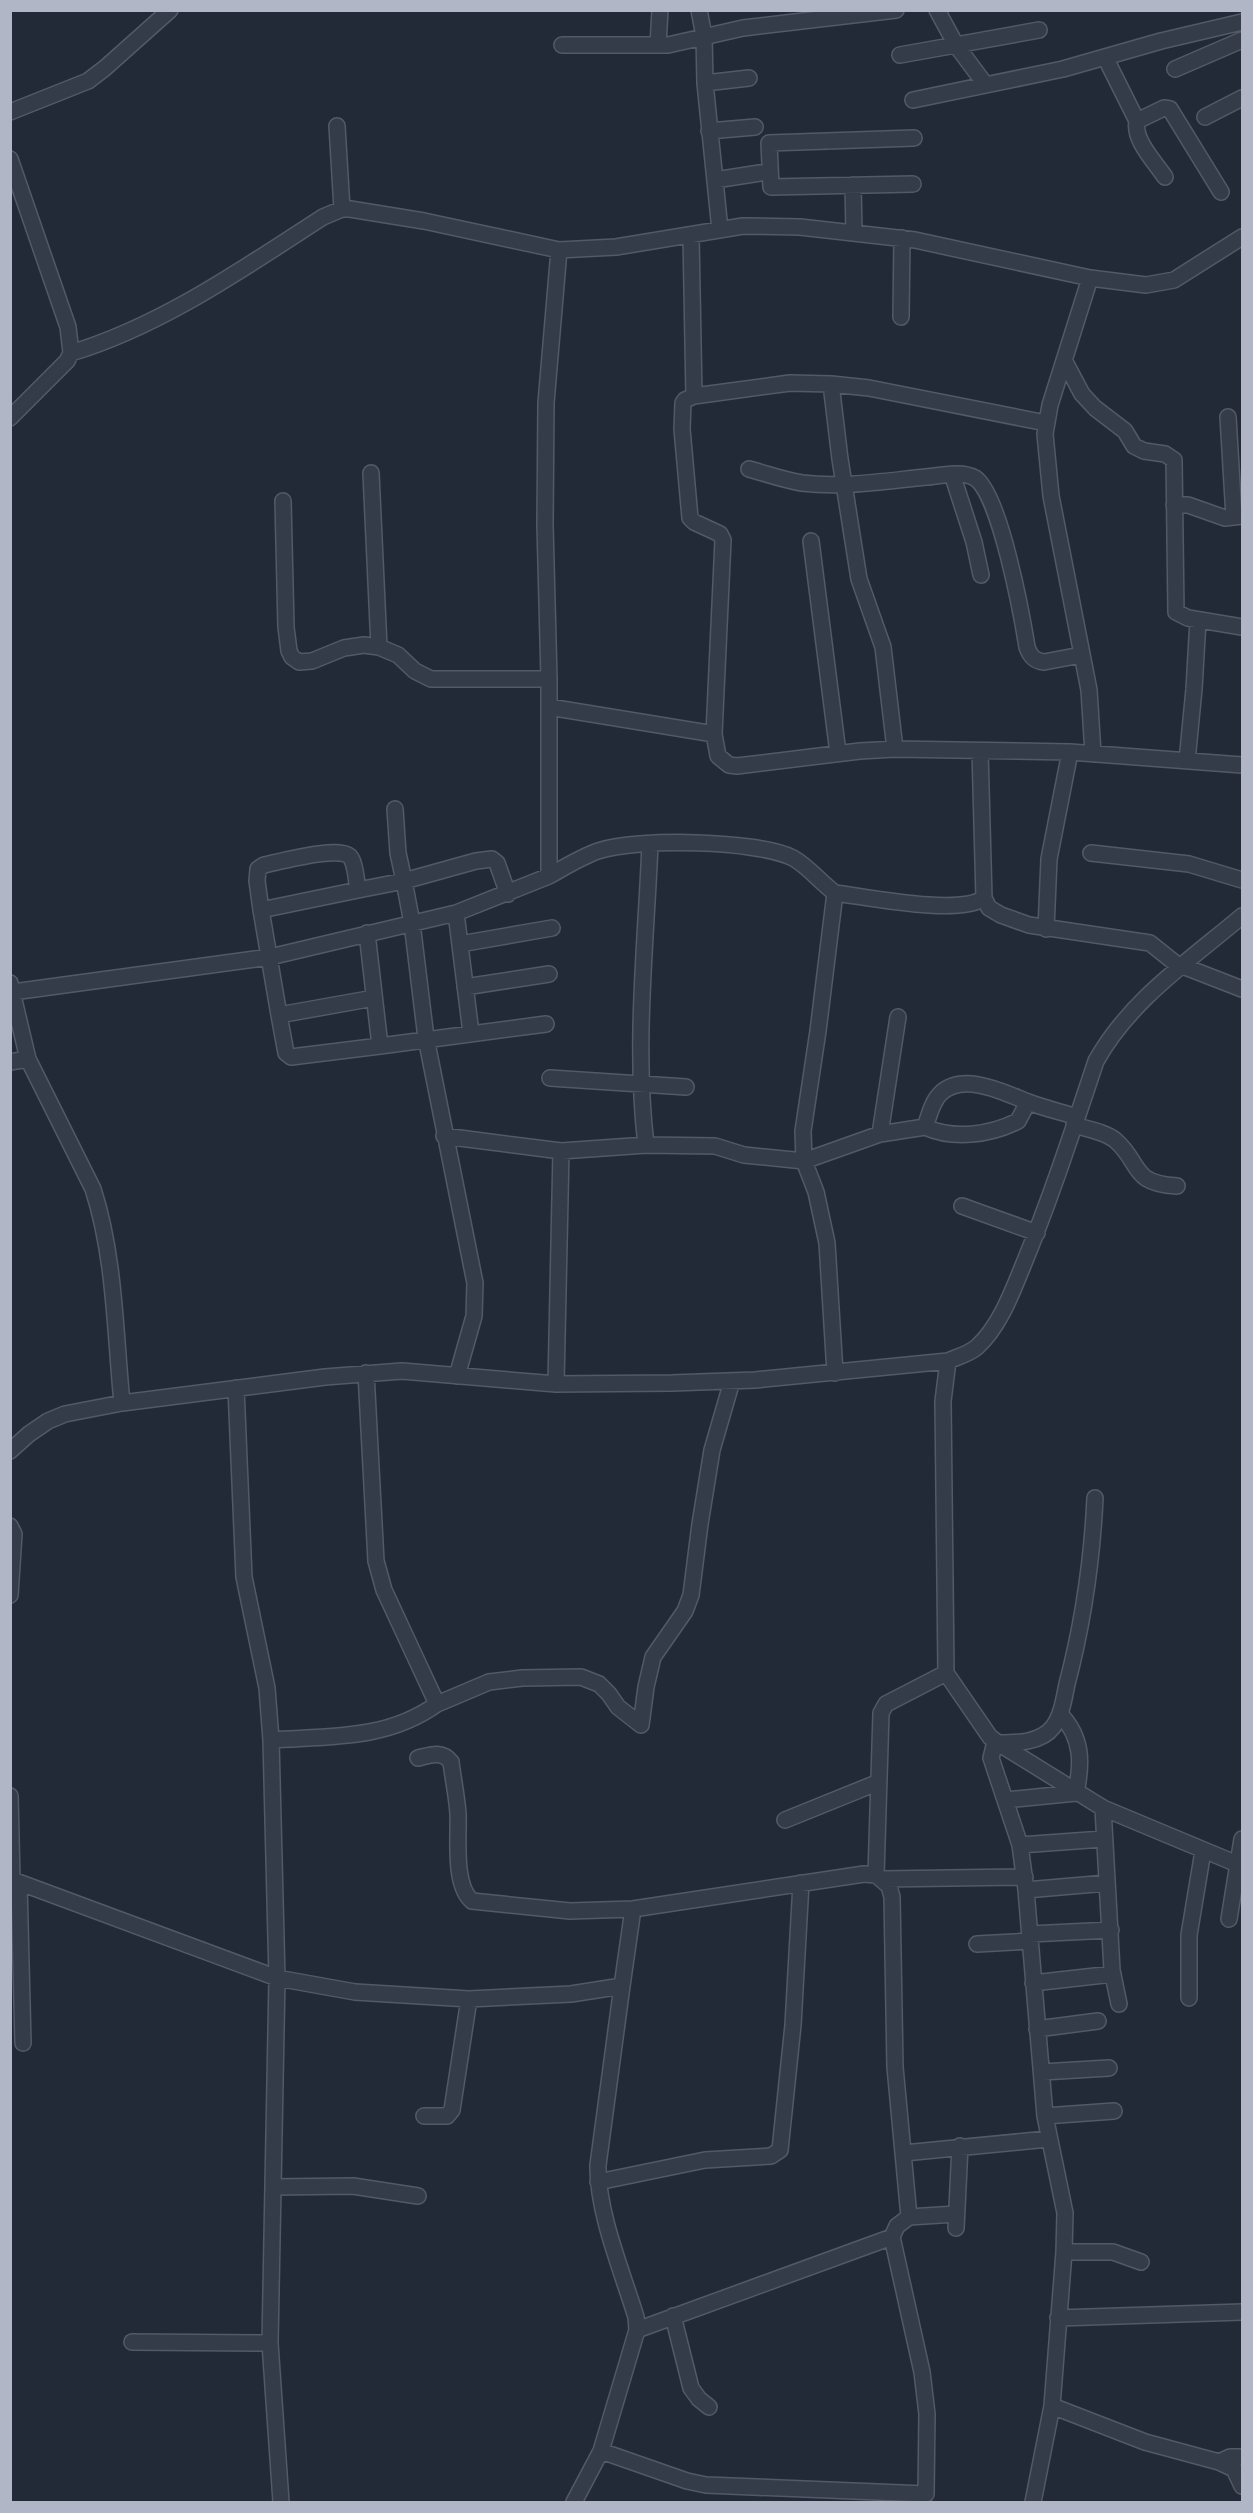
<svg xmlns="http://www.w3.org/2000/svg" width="1253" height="2513" font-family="Manrope,sans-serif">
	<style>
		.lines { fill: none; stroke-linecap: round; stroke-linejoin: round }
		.minor-casing { stroke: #535966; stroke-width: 18 }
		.minor { stroke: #353c49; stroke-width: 15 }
	</style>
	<rect width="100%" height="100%" fill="#222a38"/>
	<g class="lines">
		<defs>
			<path id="minor" d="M 699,10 L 704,36 L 705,83 L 720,230
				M 937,10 L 956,45 L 985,84
				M 562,45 L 668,45 L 743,28 L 896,10
				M 658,45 L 660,10
				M 900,55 L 1039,30
				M 1105,57 L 1137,121 C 1133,140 1155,162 1165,177
				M 1175,69 L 1242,40
				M 705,83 L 749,78
				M 913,100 L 1063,69 L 1161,41 L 1242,22
				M 10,112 L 88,81 L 105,68 L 170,10
				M 1205,117 L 1242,98
				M 1137,121 L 1164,108 L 1170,109 L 1221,192
				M 337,126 L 342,209
				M 709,131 L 755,127
				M 10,159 L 68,327 L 71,353 L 67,361 L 10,418
				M 715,180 L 760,173
				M 913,184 L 771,187 L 769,143 L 914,138
				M 853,185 L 854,233
				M 691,236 L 694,396 L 685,400 L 683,403 L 682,429 L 690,518 L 694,522 L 720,534 L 723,540 L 714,734
				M 1090,278 L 1050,405 L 1045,434 L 1051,496 L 1089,690 L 1093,754
				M 901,317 L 902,238
				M 71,353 C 161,326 244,268 323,217 L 342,209 L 350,209 L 424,221 L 559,250 L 616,247 L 743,226 L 800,227 L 915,240 L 1090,278 L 1146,285 L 1174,280 L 1242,237
				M 1064,360 L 1082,394 L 1095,408 L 1125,431 L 1134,446 L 1144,451 L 1165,454 L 1174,460 L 1176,612 L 1188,618 L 1242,627
				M 831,384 L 840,459 L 859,579 L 883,647 L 895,749
				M 694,396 L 790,383 L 831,384 L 869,388 L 1046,423
				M 1228,417 L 1234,517
				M 749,469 C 767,474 784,480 802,483 C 843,488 885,481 926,477 C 940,476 962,470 975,478 C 1000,494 1022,616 1027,647 C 1030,656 1034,661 1044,662 L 1081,655
				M 371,473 L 379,647
				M 952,474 L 974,542 L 981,575
				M 283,501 L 286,627 L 289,651 L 292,657 L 299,662 L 312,661 L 344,648 L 364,645 L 379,647 L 398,655 L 415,671 L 431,679 L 549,679 L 549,707 L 714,734 L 718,756 L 729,765 L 737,766 L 860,751 L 895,749 L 1070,752 L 1242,765
				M 1174,505 L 1188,505 L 1225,518 L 1242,516
				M 811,541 L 838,753
				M 549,679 L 545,525 L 546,403 L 559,250
				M 980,751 L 984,898 L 989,908 L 1001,915 L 1029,925 L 1150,943 L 1175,963 L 1242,989
				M 1187,761 L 1194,689 L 1198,620
				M 395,809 L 398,853 L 404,881 L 476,861 L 492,859 L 497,863 L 508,894
				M 1091,853 L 1189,864 L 1242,880
				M 549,876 C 565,867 581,857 598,851 C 637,838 757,840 793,858 C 809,867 820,882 835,893 L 818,1031 L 803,1131 L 804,1161 L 816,1192 L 827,1243 L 835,1373
				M 358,890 L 404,881 L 412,923 L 426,1038 L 475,1283 L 474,1316 L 457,1376
				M 835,893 C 868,897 959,916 984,898
				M 261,910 L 358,890 C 356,880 356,866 351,858 C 344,844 279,862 264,865 L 258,869 L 257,881 L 261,910 L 279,1015 L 286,1053 L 291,1057 L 380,1046 L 367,933
				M 456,913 L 471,1033
				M 1046,929 L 1049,859 L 1070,752
				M 460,944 L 552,928
				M 10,983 L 28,1059 L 93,1189 C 115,1257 115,1333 122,1403
				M 465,987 L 549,974
				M 13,992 L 270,957 L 456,913 L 549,876 L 549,707
				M 279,1015 L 374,998
				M 380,1046 L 546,1024
				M 10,1062 L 28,1059
				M 550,1078 L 686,1087
				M 1074,1125 C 1087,1129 1105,1132 1115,1140 C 1142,1163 1129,1183 1177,1186
				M 925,1127 C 954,1140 990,1135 1018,1121 L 1028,1102
				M 880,1134 L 898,1017
				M 444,1136 L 561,1151 L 646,1145 L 715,1146 L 744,1155 L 804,1161 L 880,1134 L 925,1127 C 929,1116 932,1102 940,1094 C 963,1071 1005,1093 1028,1102 C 1044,1108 1061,1112 1077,1117
				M 646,1145 C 634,1046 646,943 650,844
				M 962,1206 L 1037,1233
				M 948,1361 L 943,1401 L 946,1673 L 990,1737 L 998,1743 L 1103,1808 L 1242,1866
				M 556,1384 L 561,1151
				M 10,1451 L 29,1434 L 48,1421 L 65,1414 L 122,1403 L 325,1377 L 402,1371 L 556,1384 L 672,1383 L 755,1380 L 948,1361 C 957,1357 969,1354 977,1347 C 999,1327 1011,1295 1022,1268 C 1050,1200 1073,1130 1096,1061 C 1130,1000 1190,960 1242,916
				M 1095,1498 C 1092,1561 1083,1623 1067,1684 C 1064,1698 1062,1715 1053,1727 C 1041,1743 1016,1743 998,1743 L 994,1746 L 991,1758 L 1020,1845 L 1026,1890 L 1045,2116 L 1065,2213 L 1064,2252 L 1052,2406 L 1145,2442 L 1219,2462 L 1234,2469 L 1242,2486
				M 10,1526 L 14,1534 L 10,1595
				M 437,1704 L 489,1682 L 522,1678 L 581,1677 L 599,1684 L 609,1694 L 618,1707 L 641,1725 L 646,1687 L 653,1657 L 685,1611 L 691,1595 L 700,1524 L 712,1450 L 732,1381
				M 271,1740 C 330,1736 387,1740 437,1704 L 384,1590 L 376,1561 L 366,1373
				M 418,1758 C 430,1755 442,1750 451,1762 C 453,1779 457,1797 458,1814 C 459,1837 453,1885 472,1901 L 570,1911 L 633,1909
				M 10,1796 L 12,1879
				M 1006,1800 L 1076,1793 C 1082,1763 1083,1738 1060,1714
				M 1103,1808 L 1112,1970 L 1119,2004
				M 785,1820 L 879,1782
				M 1020,1845 L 1103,1839
				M 876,1875 L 889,1886 L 892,1897 L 895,2067 L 909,2217 L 897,2226 L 892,2237
				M 10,1879 L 277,1978 L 355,1992 L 469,1999 L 571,1994 L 622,1986 L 633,1909 L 864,1874 L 876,1875 L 881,1713 L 886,1704 L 946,1673
				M 883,1879 L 1025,1877
				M 19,1883 L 23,2043
				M 1026,1890 L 1107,1883
				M 1229,1919 L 1242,1839
				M 1030,1934 L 1111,1930
				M 977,1944 L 1030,1941
				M 1033,1983 L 1113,1974
				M 622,1986 L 598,2165 C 597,2212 622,2271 636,2317 L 637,2330 L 892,2237 L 922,2372 L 927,2414 L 926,2494 L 706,2485 L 687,2481 L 601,2451 L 637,2330
				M 1189,1998 L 1189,1935 L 1203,1851
				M 1037,2029 L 1098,2021
				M 1042,2072 L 1109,2068
				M 424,2116 L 447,2116 L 452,2110 L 469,1999
				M 1045,2116 L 1114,2111
				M 904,2153 L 1048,2139
				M 598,2182 L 705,2160 L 771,2156 L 780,2150 L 793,2025 L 801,1883
				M 273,2187 L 353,2186 L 418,2196
				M 909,2217 L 956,2214
				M 956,2228 L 960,2146
				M 1064,2252 L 1113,2252 L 1141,2262
				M 673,2316 L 691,2388 L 699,2399 L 709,2407
				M 1058,2318 L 1242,2312
				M 132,2342 L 270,2343 L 277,1978 L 271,1740 L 267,1688 L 244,1577 L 236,1388
				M 270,2343 L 281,2502
				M 1219,2462 L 1230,2457 L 1242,2457
				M 574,2502 L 601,2451
				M 1033,2502 L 1052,2406"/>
		</defs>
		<use href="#minor" class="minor-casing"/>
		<use href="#minor" class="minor"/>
	</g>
	<rect width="1253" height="2513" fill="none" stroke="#b0b6c5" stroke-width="24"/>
</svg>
